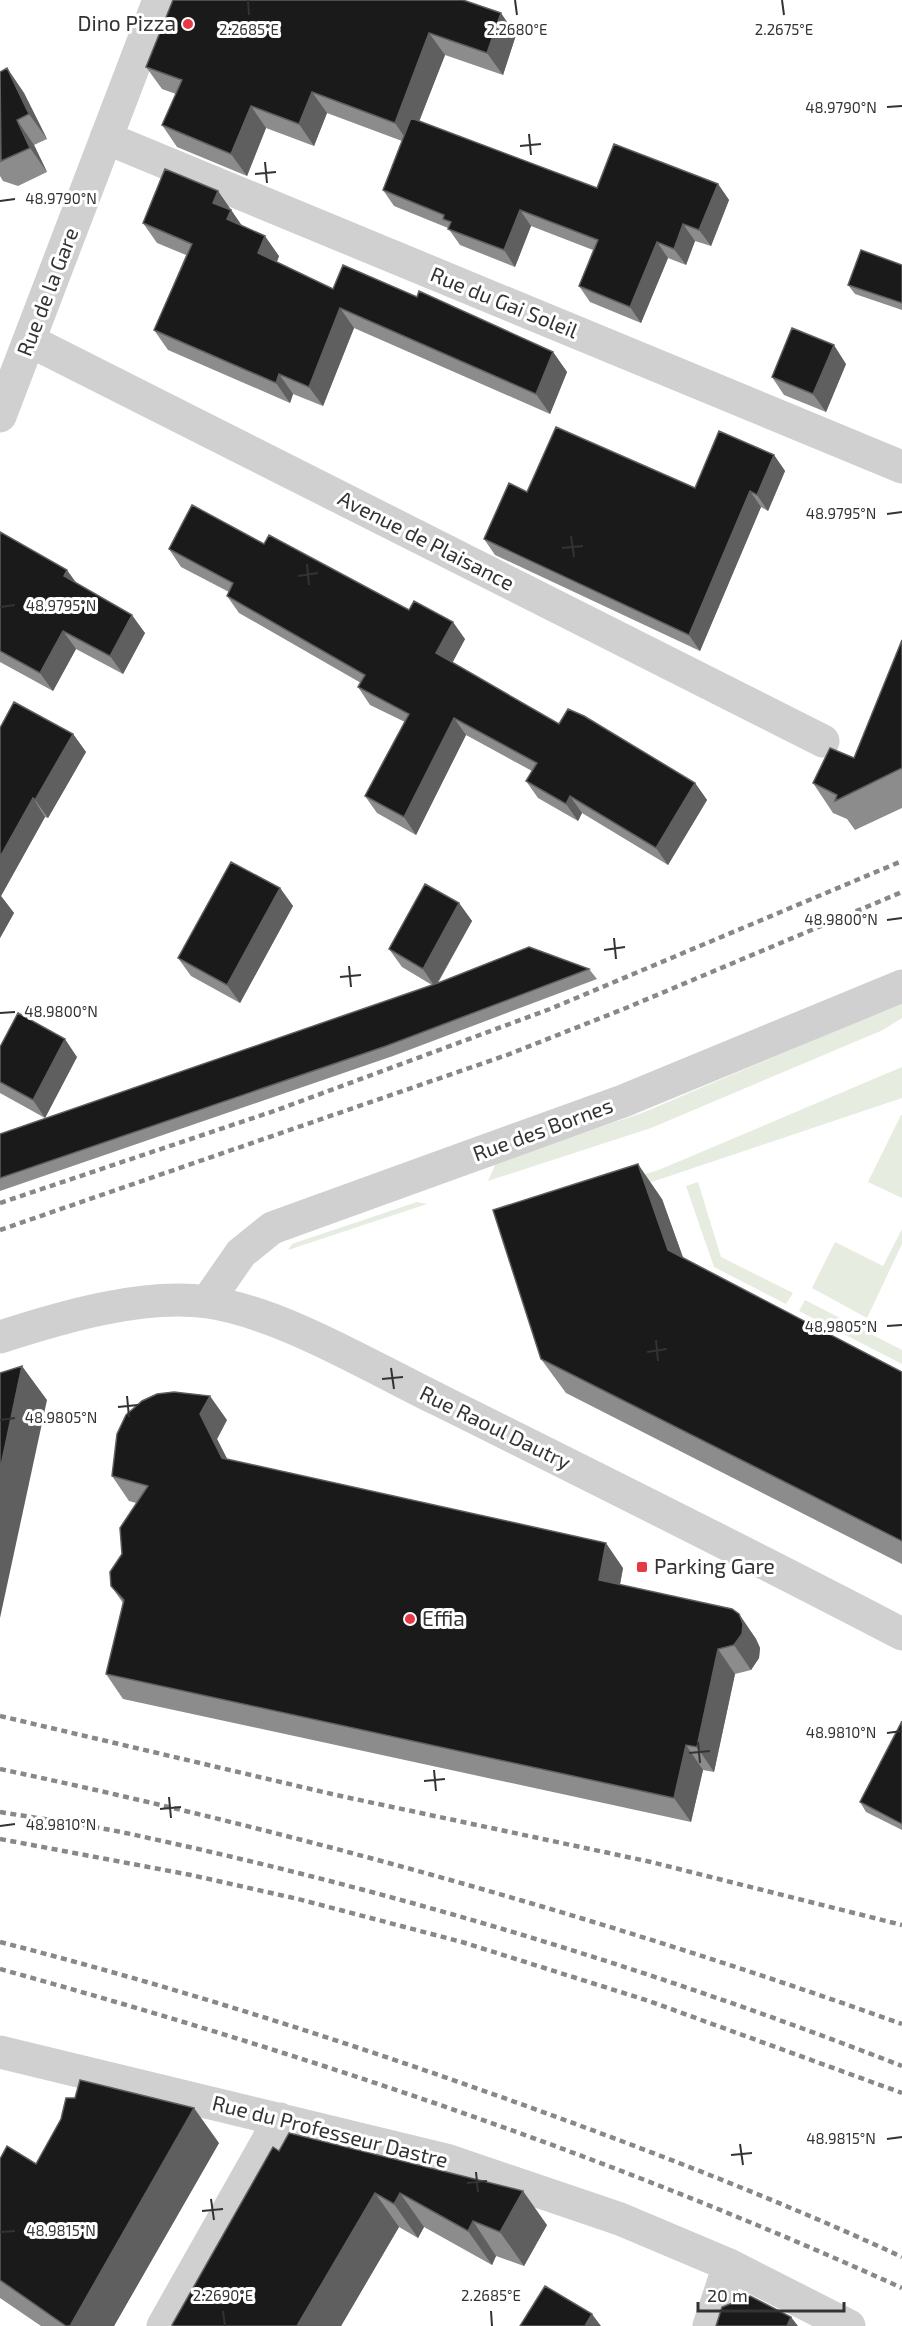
<svg xmlns="http://www.w3.org/2000/svg" width="902" height="2326" font-family="'Exo 2',sans-serif">
	<style>
		.green { fill: #e6ecdf }
		.lines { fill: none; stroke-linecap: round; stroke-linejoin: round }
		.minor { stroke: #d0d0d0; stroke-width: 33 }
		.rail { stroke: #888; stroke-width: 4.5; stroke-dasharray: 6 4.5; stroke-linecap: butt }
		.wall { fill: #8c8c8c }
		.shaded-wall { fill: #5f5f5f }
		.building { fill: #1a1a1a; stroke: #5f5f5f; stroke-width: 1.5 }
		.ticks { fill: none; stroke: #333; stroke-width: 2 }
		.poi-dot { fill: #e63946; stroke: #fff; stroke-width: 2 }
		.labels { text-anchor: middle; stroke-width: 6; stroke-linejoin: round; paint-order: stroke }
		.poi-label { font-size: 21px; fill: #333; stroke: #fff; text-anchor: start }
		.street-label { font-size: 21px; fill: #333; stroke: #fff }
		.ticks-label { font-size: 15px; text-anchor: middle; fill: #333; stroke: #fff; stroke-width: 6; stroke-linejoin: round; paint-order: stroke }
	</style>
	<rect width="100%" height="100%" fill="#fff"/>
	<path class="green" d="M 902,1002 L 902,1018 L 883,1030 L 651,1128 L 488,1181 L 496,1163 L 506,1158 L 642,1113 Z
		M 902,1067 L 902,1098 L 509,1230 L 505,1221 L 661,1169 Z
		M 901,1115 L 902,1115 L 902,1198 L 868,1182 Z
		M 698,1182 L 721,1257 L 793,1293 L 786,1304 L 714,1267 L 686,1186 Z
		M 417,1202 L 427,1204 L 288,1250 L 292,1244 Z
		M 902,1229 L 902,1244 L 867,1318 L 812,1288 L 835,1242 L 883,1266 Z
		M 805,1300 L 902,1350 L 902,1364 L 799,1311 Z"/>
	<g class="lines">
		<path class="minor" d="M 106,138 L 902,467
			M 30,341 L 823,741
			M 0,416 L 159,0
			M 207,1302 L 241,1253 L 272,1228 L 623,1101 L 902,986
			M 0,1337 C 62,1317 143,1293 208,1302 C 282,1313 371,1367 439,1400 C 594,1477 749,1554 902,1634
			M 0,2052 L 446,2160 L 620,2219 L 729,2265 L 849,2326
			M 163,2326 L 280,2119
			M 709,2326 L 729,2265"/>
		<path class="rail" d="M 0,1203 L 277,1110 L 550,1009 L 902,861
			M 0,1230 L 507,1055 L 626,1008 L 902,892
			M 0,1716 L 336,1795 L 651,1862 L 902,1925
			M 0,1769 C 306,1834 608,1919 902,2024
			M 0,1812 C 48,1820 97,1826 144,1837 C 403,1893 655,1970 902,2066
			M 0,1839 L 191,1875 L 298,1899 L 462,1942 L 649,2001 L 902,2093
			M 0,1942 C 176,1987 348,2042 518,2103 C 648,2150 777,2199 902,2257
			M 0,1969 C 307,2054 611,2156 902,2288"/>
	</g>
	<path class="wall" d="M 173,0 L 516,35 L 503,75 L 445,55 L 419,121 L 597,188 L 718,184 L 729,200 L 711,246 L 695,241 L 686,265 L 668,258 L 641,323 L 590,302 L 579,286 L 593,250 L 531,226 L 515,267 L 460,245 L 448,228 L 394,206 L 383,190 L 402,141 L 327,113 L 314,146 L 266,128 L 247,176 L 177,147 L 162,125 L 176,94 L 162,89 L 146,67 Z
		M 7,68 L 24,93 L 47,139 L 34,145 L 47,172 L 18,186 L 3,181 L 0,176 L 0,72 Z
		M 218,191 L 241,225 L 279,256 L 277,262 L 333,289 L 417,297 L 553,352 L 567,372 L 550,414 L 354,328 L 323,406 L 293,394 L 290,403 L 168,350 L 154,330 L 186,255 L 157,243 L 143,223 Z
		M 902,265 L 902,310 L 855,294 L 848,285 Z
		M 846,364 L 826,412 L 784,395 L 772,377 Z
		M 774,455 L 785,471 L 768,511 L 761,507 L 700,651 L 495,555 L 484,539 L 527,492 L 695,488 Z
		M 0,532 L 77,584 L 145,633 L 123,674 L 76,649 L 53,691 L 0,662 Z
		M 264,544 L 409,610 L 465,639 L 452,663 L 559,724 L 695,783 L 707,800 L 668,865 L 582,813 L 578,821 L 538,798 L 526,781 L 532,771 L 466,735 L 416,835 L 377,813 L 365,796 L 405,722 L 370,705 L 358,687 L 361,683 L 239,613 L 227,596 L 229,592 L 181,567 L 169,549 Z
		M 902,640 L 902,808 L 855,830 L 847,819 L 833,813 L 813,783 L 854,758 Z
		M 0,728 L 73,734 L 86,752 L 48,818 L 45,817 L 1,896 L 14,913 L 0,938 Z
		M 280,888 L 293,906 L 240,1003 L 191,976 L 178,958 Z
		M 459,903 L 472,921 L 438,983 L 589,969 L 597,979 L 393,1056 L 0,1191 L 0,1134 L 432,985 L 402,967 L 389,949 Z
		M 0,1047 L 77,1057 L 45,1118 L 0,1093 Z
		M 662,1199 L 683,1258 L 902,1372 L 902,1564 L 566,1393 L 541,1359 Z
		M 227,1420 L 217,1439 L 227,1459 L 623,1568 L 620,1585 L 739,1614 L 756,1639 L 760,1648 L 759,1658 L 751,1670 L 735,1674 L 714,1772 L 703,1770 L 691,1822 L 123,1699 L 106,1674 L 123,1603 L 111,1586 L 122,1554 L 136,1503 L 129,1501 L 112,1476 Z
		M 902,1721 L 902,1830 L 866,1812 L 860,1802 Z
		M 219,2143 L 114,2326 L 41,2326 L 0,2298 L 0,2159 L 36,2164 Z
		M 279,2151 L 547,2225 L 524,2266 L 496,2256 L 492,2265 L 424,2227 L 418,2238 L 399,2227 L 341,2326 L 173,2326 L 172,2325 Z"/>
	<path class="shaded-wall" d="M 501,13 L 516,35 L 503,75 L 487,53 Z
		M 429,33 L 445,55 L 410,145 L 395,123 Z
		M 7,68 L 24,93 L 47,139 L 29,114 Z
		M 312,92 L 327,113 L 314,146 L 299,124 Z
		M 251,106 L 266,128 L 247,176 L 231,154 Z
		M 17,120 L 34,145 L 47,172 L 30,148 Z
		M 718,184 L 729,200 L 711,246 L 699,230 Z
		M 218,191 L 245,230 L 241,239 L 213,203 Z
		M 520,210 L 531,226 L 515,267 L 504,250 Z
		M 683,224 L 695,241 L 686,265 L 674,249 Z
		M 265,236 L 279,256 L 272,273 L 258,253 Z
		M 657,242 L 668,258 L 641,323 L 630,307 Z
		M 340,308 L 354,328 L 323,406 L 309,387 Z
		M 834,345 L 846,364 L 826,412 L 813,394 Z
		M 553,352 L 567,372 L 550,414 L 536,394 Z
		M 279,374 L 293,394 L 290,403 L 276,383 Z
		M 774,455 L 785,471 L 768,511 L 757,495 Z
		M 750,491 L 761,507 L 700,651 L 689,635 Z
		M 67,570 L 80,588 L 64,576 Z
		M 132,615 L 145,633 L 123,674 L 110,656 Z
		M 453,622 L 465,639 L 448,671 L 436,653 Z
		M 63,631 L 76,649 L 53,691 L 40,673 Z
		M 454,718 L 466,735 L 416,835 L 404,817 Z
		M 73,734 L 86,752 L 48,818 L 35,800 Z
		M 695,783 L 707,800 L 668,865 L 656,848 Z
		M 570,796 L 582,813 L 578,821 L 566,804 Z
		M 33,798 L 45,817 L 1,896 L 14,913 L 0,938 L 0,857 Z
		M 280,888 L 293,906 L 240,1003 L 227,985 Z
		M 459,903 L 472,921 L 435,987 L 423,969 Z
		M 65,1039 L 77,1057 L 45,1118 L 33,1100 Z
		M 638,1164 L 662,1199 L 693,1285 L 668,1250 Z
		M 22,1366 L 47,1400 L 0,1618 L 0,1470 Z
		M 210,1396 L 227,1420 L 217,1439 L 239,1482 L 222,1458 L 200,1414 Z
		M 606,1543 L 623,1568 L 616,1605 L 599,1580 Z
		M 739,1614 L 756,1639 L 760,1648 L 759,1658 L 751,1670 L 734,1645 Z
		M 718,1649 L 735,1674 L 714,1772 L 697,1747 Z
		M 686,1745 L 703,1770 L 691,1822 L 674,1798 Z
		M 194,2108 L 219,2143 L 114,2326 L 70,2326 Z
		M 523,2191 L 547,2225 L 524,2266 L 500,2232 Z
		M 375,2193 L 399,2227 L 341,2326 L 297,2326 Z
		M 400,2193 L 424,2227 L 418,2238 L 394,2204 Z
		M 473,2221 L 496,2256 L 492,2265 L 468,2231 Z
		M 592,2314 L 601,2326 L 585,2326 Z
		M 791,2317 L 798,2326 L 787,2326 Z"/>
	<path class="building" d="M 173,0 L 463,0 L 501,13 L 487,53 L 429,33 L 395,123 L 312,92 L 299,124 L 251,106 L 231,154 L 162,125 L 182,80 L 146,67 Z
		M 7,68 L 29,114 L 17,120 L 30,148 L 1,161 L 0,72 Z
		M 411,118 L 597,188 L 614,144 L 718,184 L 699,230 L 683,224 L 674,249 L 657,242 L 630,307 L 579,286 L 598,240 L 520,210 L 504,250 L 448,229 L 451,222 L 443,219 L 444,215 L 383,190 Z
		M 165,169 L 218,191 L 213,203 L 231,210 L 227,219 L 265,236 L 258,253 L 333,289 L 343,265 L 417,297 L 419,291 L 553,352 L 536,394 L 340,308 L 309,387 L 279,374 L 276,383 L 154,330 L 192,244 L 143,223 Z
		M 861,250 L 902,265 L 902,303 L 848,285 Z
		M 792,328 L 834,345 L 813,394 L 772,377 Z
		M 556,427 L 695,488 L 719,431 L 774,455 L 757,495 L 750,491 L 689,635 L 484,539 L 509,483 L 527,492 Z
		M 192,505 L 264,544 L 269,535 L 409,610 L 414,601 L 453,622 L 436,653 L 559,724 L 568,709 L 584,716 L 695,783 L 656,848 L 570,796 L 566,804 L 526,781 L 537,763 L 454,718 L 404,817 L 365,796 L 409,714 L 358,687 L 365,675 L 227,596 L 233,583 L 169,549 Z
		M 0,532 L 67,570 L 64,576 L 132,615 L 110,656 L 63,631 L 40,673 L 0,651 Z
		M 902,640 L 902,768 L 835,801 L 837,795 L 813,783 L 830,748 L 854,758 Z
		M 14,702 L 73,734 L 35,800 L 33,798 L 0,857 L 0,728 Z
		M 231,862 L 280,888 L 227,985 L 178,958 Z
		M 425,884 L 459,903 L 423,969 L 389,949 Z
		M 529,947 L 589,969 L 386,1046 L 0,1178 L 0,1134 L 438,983 Z
		M 18,1013 L 65,1039 L 33,1100 L 0,1082 L 0,1047 Z
		M 638,1164 L 668,1250 L 902,1372 L 902,1541 L 541,1359 L 493,1210 Z
		M 22,1366 L 0,1470 L 0,1373 Z
		M 174,1392 L 210,1396 L 200,1414 L 222,1458 L 606,1543 L 599,1580 L 732,1609 L 739,1614 L 743,1624 L 742,1634 L 734,1645 L 718,1649 L 697,1747 L 686,1745 L 674,1798 L 106,1674 L 124,1600 L 111,1586 L 110,1572 L 122,1554 L 120,1528 L 148,1486 L 112,1476 L 117,1434 L 126,1415 L 142,1401 L 157,1394 Z
		M 902,1721 L 902,1824 L 860,1802 Z
		M 80,2080 L 194,2108 L 70,2326 L 66,2326 L 0,2280 L 0,2159 L 7,2146 L 36,2164 L 61,2119 L 66,2098 L 75,2098 Z
		M 289,2133 L 523,2191 L 500,2232 L 473,2221 L 468,2231 L 400,2193 L 394,2204 L 375,2193 L 297,2326 L 174,2326 L 172,2325 L 273,2147 L 279,2151 Z
		M 545,2286 L 592,2314 L 585,2326 L 520,2326 Z
		M 750,2296 L 791,2317 L 787,2326 L 716,2326 L 722,2307 Z"/>
	<path class="ticks" d="M 248,0 L 249,15M 515,0 L 517,15M 782,0 L 784,15M 887,107 L 902,106M 529,134 L 531,155M 520,146 L 541,144M 265,162 L 267,183M 255,174 L 276,172M 0,201 L 15,199M 887,514 L 902,512M 571,536 L 574,557M 562,548 L 583,546M 307,564 L 309,585M 298,576 L 318,573M 0,607 L 15,605M 887,920 L 902,918M 614,938 L 616,959M 604,950 L 625,947M 349,966 L 351,987M 340,977 L 361,975M 0,1013 L 15,1012M 887,1326 L 902,1325M 656,1340 L 658,1361M 647,1352 L 667,1349M 391,1368 L 394,1389M 382,1379 L 403,1377M 127,1396 L 129,1417M 118,1407 L 138,1405M 0,1420 L 15,1418M 887,1733 L 902,1731M 698,1742 L 700,1763M 689,1753 L 710,1751M 434,1770 L 436,1791M 424,1781 L 445,1779M 169,1797 L 171,1818M 160,1809 L 181,1807M 0,1826 L 15,1824M 887,2139 L 902,2137M 740,2144 L 743,2165M 731,2155 L 752,2153M 476,2172 L 478,2192M 467,2183 L 487,2181M 211,2199 L 214,2220M 202,2211 L 223,2209M 0,2232 L 15,2231M 223,2311 L 225,2326M 491,2311 L 492,2326"/>
	<g class="poi-dot">
		<circle cx="188" cy="24" r="6"/>
		<rect x="636" y="1561" width="12" height="12" rx="3"/>
		<circle cx="410" cy="1619" r="6"/>
	</g>
	<g class="labels">
		<g class="poi-label">
			<text x="176" y="31" text-anchor="end">Dino Pizza</text>
			<text x="654" y="1574">Parking Gare</text>
			<text x="422" y="1626">Effia</text>
		</g>
		<g class="street-label">
			<text transform="translate(48 292) rotate(-69)" y="7">Rue de la Gare</text>
			<text transform="translate(504 303) rotate(22)" y="7">Rue du Gai Soleil</text>
			<text transform="translate(426 541) rotate(27)" y="7">Avenue de Plaisance</text>
			<text transform="translate(543 1130) rotate(-20)" y="7">Rue des Bornes</text>
			<text transform="translate(495 1428) rotate(26)" y="7">Rue Raoul Dautry</text>
			<text transform="translate(330 2132) rotate(14)" y="7">Rue du Professeur Dastre</text>
		</g>
	</g>
	<g class="ticks-label">
		<text x="249" y="35">2.2685°E</text>
		<text x="517" y="35">2.2680°E</text>
		<text x="784" y="35">2.2675°E</text>
		<text x="841" y="113">48.9790°N</text>
		<text x="61" y="204">48.9790°N</text>
		<text x="841" y="519">48.9795°N</text>
		<text x="61" y="611">48.9795°N</text>
		<text x="841" y="925">48.9800°N</text>
		<text x="61" y="1017">48.9800°N</text>
		<text x="841" y="1332">48.9805°N</text>
		<text x="61" y="1423">48.9805°N</text>
		<text x="841" y="1738">48.9810°N</text>
		<text x="61" y="1830">48.9810°N</text>
		<text x="841" y="2144">48.9815°N</text>
		<text x="61" y="2236">48.9815°N</text>
		<text x="223" y="2301">2.2690°E</text>
		<text x="491" y="2301">2.2685°E</text>
	</g>
	<path d="M698 2302v9h146v-9" fill="none" stroke="#333333" stroke-width="3"/>
	<text x="707" y="2302" font-size="18" fill="#333333" stroke="#ffffff" stroke-width="4.5" paint-order="stroke">20 m</text>
</svg>
